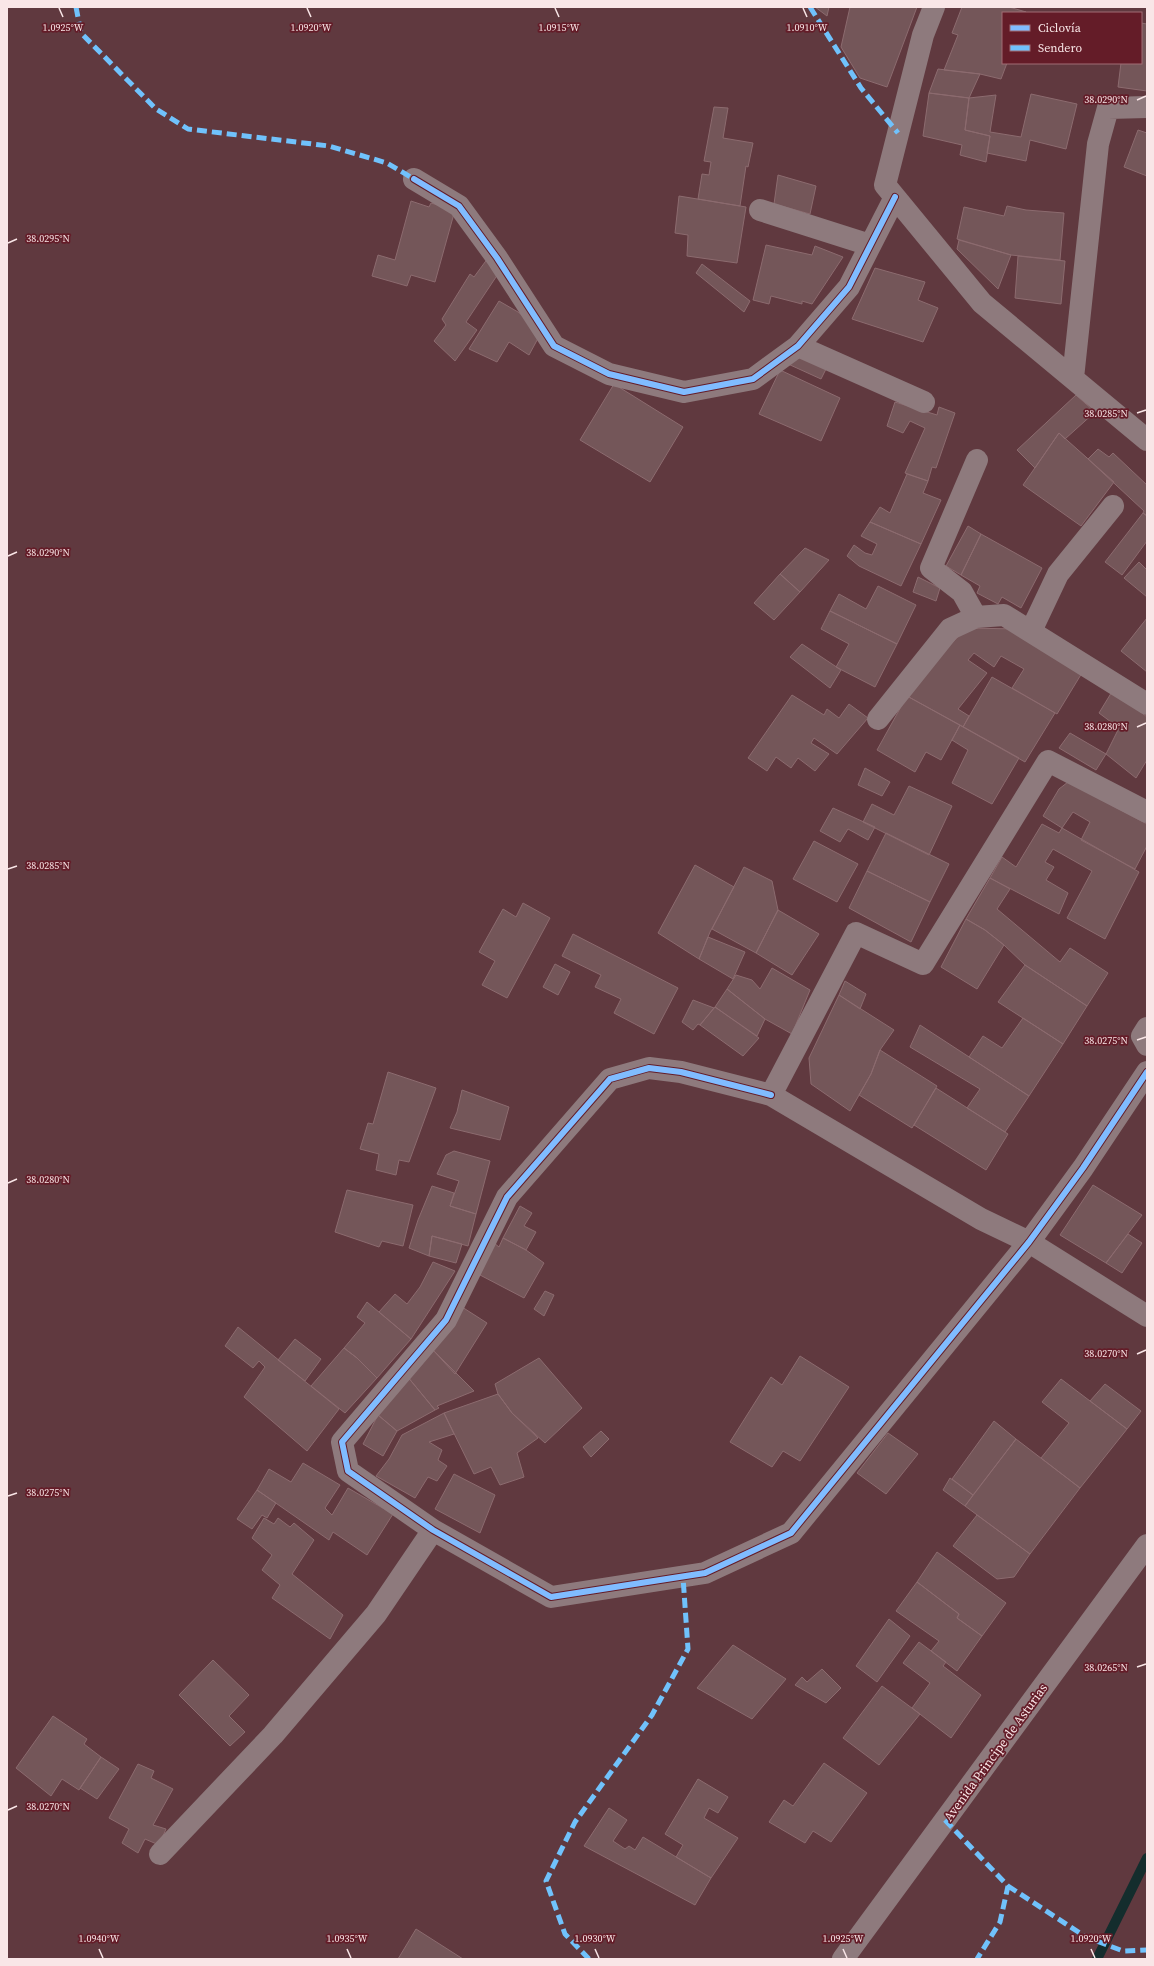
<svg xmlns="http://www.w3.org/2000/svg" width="1154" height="1966" font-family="'Source Serif 4',serif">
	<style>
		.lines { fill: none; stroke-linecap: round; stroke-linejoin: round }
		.stream { stroke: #142d2d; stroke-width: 10 }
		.building { fill: #745659; stroke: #8c6b6f }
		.minor { stroke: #8e7a7d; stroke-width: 22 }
		.quiet { stroke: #70c2fc; stroke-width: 5; stroke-dasharray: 10 5; stroke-linecap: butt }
		.cycleway-casing { stroke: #641c28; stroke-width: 8 }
		.cycleway { stroke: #80bcff; stroke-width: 6 }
		.ticks { fill: none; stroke: #f9e6e7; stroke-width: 1.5 }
		.labels { text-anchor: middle; stroke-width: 3.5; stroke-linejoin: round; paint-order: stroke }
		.street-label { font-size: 13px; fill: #f9e6e7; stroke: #641c28 }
		.ticks-label { font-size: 10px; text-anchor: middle; fill: #f9e6e7; stroke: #641c28; stroke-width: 3.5; stroke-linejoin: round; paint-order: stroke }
	</style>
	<rect width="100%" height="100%" fill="#60393f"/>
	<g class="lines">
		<path class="stream" d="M 1097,1959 L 1147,1858"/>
	</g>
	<path class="building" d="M 815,7 L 829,7 L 827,16 Z
		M 850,7 L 917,7 L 887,87 L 860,78 L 841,47 Z
		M 962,7 L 1009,7 L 1026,12 L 1003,13 L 1003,63 L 1007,63 L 1001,79 L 980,74 L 944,70 L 958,35 L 952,33 Z
		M 1141,23 L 1147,24 L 1147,91 L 1118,87 L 1121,63 L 1141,63 Z
		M 938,69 L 980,74 L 969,98 L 929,93 Z
		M 929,93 L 969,98 L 965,130 L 990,136 L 986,162 L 960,155 L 962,145 L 923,136 Z
		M 1031,94 L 1077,104 L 1066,149 L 1030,140 L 1026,161 L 987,153 L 990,136 L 965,130 L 969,98 L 996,95 L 990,132 L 1021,137 Z
		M 714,107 L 728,108 L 723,138 L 753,143 L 748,167 L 746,166 L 740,206 L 698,199 L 702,174 L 709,175 L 711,162 L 704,161 Z
		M 1138,130 L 1147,133 L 1147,176 L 1124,167 Z
		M 778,175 L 816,186 L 810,214 L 774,204 Z
		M 679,196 L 746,207 L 737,263 L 687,256 L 688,235 L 675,233 Z
		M 411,201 L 429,207 L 431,203 L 455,210 L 435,282 L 411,275 L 407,286 L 372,276 L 378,255 L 395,260 Z
		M 1007,206 L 1026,210 L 1064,213 L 1060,260 L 1011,255 L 957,239 L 964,207 L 1004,216 Z
		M 959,240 L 1011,255 L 998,289 L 957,249 Z
		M 766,245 L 812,255 L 815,246 L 843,257 L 812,304 L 802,301 L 802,304 L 771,296 L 769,304 L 753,300 Z
		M 1018,256 L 1065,261 L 1061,304 L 1015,298 Z
		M 488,258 L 502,268 L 466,322 L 477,330 L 455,361 L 434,341 L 446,325 L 442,319 L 470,274 L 474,277 Z
		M 702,264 L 750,301 L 744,312 L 696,273 Z
		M 875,268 L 925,282 L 918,300 L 938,308 L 923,342 L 852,319 Z
		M 499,301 L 518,312 L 542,331 L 529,355 L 509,342 L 497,362 L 469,349 Z
		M 800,356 L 826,369 L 821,379 L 788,364 Z
		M 780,370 L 840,398 L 821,441 L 759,414 Z
		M 614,384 L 683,427 L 650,482 L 580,440 Z
		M 1076,395 L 1095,412 L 1065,439 L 1059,433 L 1035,468 L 1017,450 Z
		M 895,402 L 937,415 L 939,407 L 955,413 L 936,468 L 932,467 L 928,481 L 905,473 L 925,428 L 910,421 L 903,433 L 887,426 Z
		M 1059,433 L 1114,482 L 1081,526 L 1023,485 Z
		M 1098,449 L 1109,457 L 1113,453 L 1147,485 L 1147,516 L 1143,513 L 1144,511 L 1088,459 Z
		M 907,474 L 928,481 L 923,493 L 941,500 L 921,544 L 870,522 L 880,507 L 890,513 Z
		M 1143,513 L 1147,516 L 1147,541 L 1122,575 L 1105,562 Z
		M 870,522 L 921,544 L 901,586 L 859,566 L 847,556 L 854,545 L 865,553 L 872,555 L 877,544 L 861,536 Z
		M 968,526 L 981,534 L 961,575 L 946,566 Z
		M 981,534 L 1042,568 L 1021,608 L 1002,597 L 998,604 L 977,593 L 980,586 L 961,575 Z
		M 805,548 L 829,560 L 800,592 L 780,574 Z
		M 1139,562 L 1147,570 L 1147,597 L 1124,578 Z
		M 780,574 L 800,592 L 774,620 L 754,603 Z
		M 918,577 L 940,588 L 936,601 L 913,592 Z
		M 878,586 L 916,605 L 897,644 L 830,611 L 839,594 L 866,609 Z
		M 830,611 L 897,644 L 875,687 L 836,667 L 849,644 L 821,629 Z
		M 1147,618 L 1147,672 L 1121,651 Z
		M 967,628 L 1017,629 L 1085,668 L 1057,714 L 1012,688 L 1024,669 L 1001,656 L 994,667 L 974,653 L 968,660 L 987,673 L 958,709 L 969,716 L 963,727 L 907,696 L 939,656 Z
		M 802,644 L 841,670 L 830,688 L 790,657 Z
		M 992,677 L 1055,713 L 1025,762 L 963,727 Z
		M 1113,690 L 1147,717 L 1147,760 L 1136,778 L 1106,754 L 1119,728 L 1099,713 Z
		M 792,695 L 824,715 L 827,709 L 839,718 L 849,704 L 868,718 L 837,754 L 814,738 L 811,743 L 829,754 L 815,771 L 798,758 L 791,768 L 776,757 L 767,771 L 748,758 Z
		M 907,696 L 960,725 L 941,760 L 926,752 L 915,772 L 877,750 Z
		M 960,725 L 1019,758 L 992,804 L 952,783 L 968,750 L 952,740 Z
		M 1070,733 L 1106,754 L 1096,770 L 1059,748 Z
		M 865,768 L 890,782 L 882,796 L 858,785 Z
		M 1068,782 L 1147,824 L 1147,846 L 1135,869 L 1081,840 L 1090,822 L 1073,812 L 1062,828 L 1043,816 L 1059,789 Z
		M 909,786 L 952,806 L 929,855 L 863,822 L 872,804 L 894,815 Z
		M 833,808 L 875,827 L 868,840 L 848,829 L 840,842 L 820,831 Z
		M 1042,824 L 1059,833 L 1062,828 L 1139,872 L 1105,939 L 1067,918 L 1092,871 L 1053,849 L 1045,862 L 1054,867 L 1046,880 L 1068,893 L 1059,914 L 990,878 L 1002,857 L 1016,867 Z
		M 886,833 L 949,864 L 930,902 L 867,871 Z
		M 814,841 L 858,864 L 837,902 L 793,879 Z
		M 695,865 L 734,887 L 710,932 L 699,959 L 658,933 Z
		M 744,867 L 772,881 L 778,910 L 756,953 L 712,929 Z
		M 867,871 L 930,902 L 911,942 L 849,908 Z
		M 990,878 L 1010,889 L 997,909 L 1060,962 L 1070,948 L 1108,973 L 1087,1006 L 1025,965 L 1004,945 L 985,930 L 966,919 Z
		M 523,903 L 550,918 L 507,998 L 482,985 L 495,961 L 479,952 L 503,909 L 516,917 Z
		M 778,910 L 819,934 L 792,975 L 756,953 Z
		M 966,919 L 985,930 L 1004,945 L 977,989 L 941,967 Z
		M 573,934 L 678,988 L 654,1034 L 614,1013 L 621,999 L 595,987 L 601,975 L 562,956 Z
		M 708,937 L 745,952 L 733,979 L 699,959 Z
		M 555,964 L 570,972 L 558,995 L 543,987 Z
		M 1025,965 L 1087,1006 L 1063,1044 L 998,1002 Z
		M 772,968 L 810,990 L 792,1034 L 765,1019 L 727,989 L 736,975 L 752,980 L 760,989 Z
		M 845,981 L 866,994 L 860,1009 L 839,995 Z
		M 727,989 L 765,1019 L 757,1036 L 715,1007 Z
		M 839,995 L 894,1030 L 880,1050 L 871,1074 L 850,1111 L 811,1084 L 809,1058 Z
		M 693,1000 L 714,1008 L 700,1025 L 698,1024 L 693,1030 L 682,1022 Z
		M 715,1007 L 759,1038 L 743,1056 L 700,1025 Z
		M 1023,1018 L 1063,1044 L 1029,1096 L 969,1057 L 983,1036 L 1002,1048 Z
		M 920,1025 L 1029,1096 L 1005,1132 L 967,1108 L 980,1089 L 910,1047 Z
		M 880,1050 L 937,1086 L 912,1128 L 859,1095 L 871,1074 Z
		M 388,1072 L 436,1088 L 409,1162 L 399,1160 L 396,1175 L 376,1170 L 379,1154 L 360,1149 L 368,1123 L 373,1124 Z
		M 936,1088 L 1008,1134 L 986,1170 L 914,1125 Z
		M 462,1090 L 509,1107 L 500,1140 L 450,1128 L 457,1112 Z
		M 454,1151 L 490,1161 L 476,1214 L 450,1206 L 459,1181 L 437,1174 L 446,1155 Z
		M 1093,1185 L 1142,1215 L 1106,1263 L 1060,1235 Z
		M 432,1186 L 454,1193 L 450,1206 L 476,1214 L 468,1246 L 432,1236 L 429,1256 L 409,1248 L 418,1220 Z
		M 347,1190 L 413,1205 L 403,1246 L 382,1241 L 379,1247 L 335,1232 Z
		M 520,1206 L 532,1213 L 524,1226 L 536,1232 L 526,1250 L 503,1238 Z
		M 1128,1234 L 1142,1243 L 1122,1273 L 1106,1263 Z
		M 432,1236 L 462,1244 L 456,1263 L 429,1256 Z
		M 503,1238 L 526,1250 L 544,1263 L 524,1298 L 480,1275 L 494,1243 L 499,1247 Z
		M 433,1262 L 455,1271 L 411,1339 L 379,1312 L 395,1294 L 407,1304 L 420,1287 Z
		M 545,1291 L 554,1295 L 544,1316 L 534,1309 Z
		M 367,1302 L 411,1339 L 377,1378 L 357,1358 L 344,1348 L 365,1323 L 357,1317 Z
		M 462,1307 L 487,1323 L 455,1374 L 432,1349 Z
		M 238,1327 L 339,1409 L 307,1451 L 244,1397 L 265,1367 L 259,1361 L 253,1368 L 225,1346 Z
		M 295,1339 L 321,1359 L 305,1381 L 278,1360 Z
		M 344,1348 L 357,1358 L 377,1378 L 345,1413 L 311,1386 Z
		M 432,1349 L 474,1391 L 437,1406 L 439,1408 L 435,1410 L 407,1376 Z
		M 800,1356 L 849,1387 L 800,1461 L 783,1451 L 772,1467 L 730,1442 L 771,1377 L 782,1385 Z
		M 539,1358 L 582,1408 L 545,1443 L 512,1413 L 498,1394 L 495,1384 Z
		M 407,1376 L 435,1410 L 397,1431 L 378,1415 Z
		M 1061,1379 L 1127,1429 L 1080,1488 L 1041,1458 L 1069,1423 L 1042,1402 Z
		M 1105,1384 L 1141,1411 L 1127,1429 L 1090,1401 Z
		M 498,1394 L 512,1413 L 538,1438 L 517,1453 L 524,1477 L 500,1485 L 491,1467 L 474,1474 L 444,1413 Z
		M 444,1413 L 454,1434 L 429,1442 L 442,1450 L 438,1460 L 447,1466 L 437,1481 L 428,1477 L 415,1498 L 376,1476 L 389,1459 L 402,1435 Z
		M 378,1415 L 397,1431 L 383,1456 L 363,1444 Z
		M 994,1421 L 1016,1439 L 973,1495 L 952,1479 Z
		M 601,1431 L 609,1439 L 591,1457 L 583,1447 Z
		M 888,1433 L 918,1454 L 886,1494 L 857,1473 Z
		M 1016,1439 L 1080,1488 L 1030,1554 L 965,1506 Z
		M 303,1463 L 340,1485 L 325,1508 L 332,1515 L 348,1488 L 393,1514 L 367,1555 L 333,1532 L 329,1540 L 257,1490 L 269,1469 L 291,1482 Z
		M 454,1474 L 495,1495 L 480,1533 L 435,1509 Z
		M 950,1478 L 973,1495 L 965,1506 L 943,1490 Z
		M 257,1490 L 276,1503 L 267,1518 L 262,1515 L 252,1529 L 237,1519 Z
		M 977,1515 L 1030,1554 L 1014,1577 L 997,1579 L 953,1546 Z
		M 264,1518 L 274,1524 L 278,1518 L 290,1527 L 294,1523 L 314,1540 L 292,1574 L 343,1615 L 330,1639 L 272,1598 L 280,1585 L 262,1570 L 272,1555 L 252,1538 Z
		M 937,1552 L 1006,1603 L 982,1636 L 957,1618 L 959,1614 L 917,1582 Z
		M 917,1582 L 959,1614 L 957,1618 L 982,1636 L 957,1671 L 931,1651 L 939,1641 L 896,1611 Z
		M 889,1619 L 910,1636 L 877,1682 L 856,1666 Z
		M 919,1642 L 946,1662 L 943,1666 L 981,1695 L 951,1738 L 912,1708 L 930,1683 L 903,1663 Z
		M 733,1645 L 786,1679 L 752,1719 L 697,1688 Z
		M 213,1660 L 249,1695 L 229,1716 L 245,1732 L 230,1746 L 179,1695 Z
		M 822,1669 L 841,1688 L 826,1703 L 795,1685 L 802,1677 L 807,1682 Z
		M 882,1686 L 920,1714 L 879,1765 L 843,1738 Z
		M 53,1716 L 87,1739 L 84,1744 L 101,1757 L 79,1790 L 62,1779 L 51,1796 L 16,1768 Z
		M 101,1757 L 119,1769 L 97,1799 L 80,1788 Z
		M 824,1763 L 867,1793 L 831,1842 L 813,1831 L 805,1843 L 769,1822 L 784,1800 L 793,1806 Z
		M 138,1764 L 154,1771 L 151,1778 L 173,1789 L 153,1825 L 166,1829 L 159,1845 L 145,1839 L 138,1853 L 122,1843 L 129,1829 L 109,1818 Z
		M 698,1779 L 728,1797 L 718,1813 L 709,1808 L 704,1818 L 738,1838 L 711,1878 L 676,1857 L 683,1845 L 665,1834 Z
		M 609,1808 L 627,1820 L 613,1841 L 625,1849 L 629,1846 L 635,1850 L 643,1837 L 711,1878 L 695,1905 L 584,1846 Z
		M 416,1929 L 463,1959 L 398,1959 Z"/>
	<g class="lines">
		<path class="minor" d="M 934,7 L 923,35 L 885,185 L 982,303 L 1147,440
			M 414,179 L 459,206 L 497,258 L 554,346 L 609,374 L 684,392 L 753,379 L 798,346 L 849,287 L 895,197
			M 760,210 L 870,245
			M 798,346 L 924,402
			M 1073,378 L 1098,144 L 1108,108 L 1147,107
			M 976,617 L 962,592 L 931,568 L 977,460
			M 1031,631 L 1058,574 L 1113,506
			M 878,719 L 950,629 L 976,617 L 1004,615 L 1147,704
			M 1147,812 L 1048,761 L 923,964 L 856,933 L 771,1095 L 981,1219 L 1029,1242 L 1147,1316
			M 1147,1028 L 1142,1036 L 1147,1045
			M 771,1095 L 681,1072 L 649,1068 L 610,1079 L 507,1197 L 446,1320 L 342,1442 L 348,1471 L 433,1530 L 551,1597 L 705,1573 L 791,1533 L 1029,1242 L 1083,1168 L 1147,1072
			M 160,1854 L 273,1735 L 376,1614 L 433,1530
			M 843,1959 L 1147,1545"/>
		<path class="quiet" d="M 76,7 L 81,33 L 156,109 L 188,129 L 329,146 L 387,163 L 414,179
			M 810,7 L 861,88 L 898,133
			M 945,1820 L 1008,1886 L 1000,1922 L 977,1959
			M 1008,1886 L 1086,1937 L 1123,1951 L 1147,1950
			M 589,1959 L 565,1934 L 546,1881 L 575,1822 L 652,1715 L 688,1649 L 683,1577"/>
		<defs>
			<path id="cycleway" d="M 414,179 L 459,206 L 497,258 L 554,346 L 609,374 L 684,392 L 753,379 L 798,346 L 849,287 L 895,197
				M 771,1095 L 681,1072 L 649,1068 L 610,1079 L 507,1197 L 446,1320 L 342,1442 L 348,1471 L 433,1530 L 551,1597 L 705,1573 L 791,1533 L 1029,1242 L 1083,1168 L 1147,1072"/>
		</defs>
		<use href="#cycleway" class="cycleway-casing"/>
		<use href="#cycleway" class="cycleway"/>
	</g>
	<path class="ticks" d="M 59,8 L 63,17M 307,8 L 311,17M 555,8 L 559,17M 803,8 L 807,17M 1137,100 L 1146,96M 8,243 L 17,239M 1137,413 L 1146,410M 8,556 L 17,552M 1137,727 L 1146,723M 8,869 L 17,866M 1137,1040 L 1146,1037M 8,1183 L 17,1179M 1137,1354 L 1146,1350M 8,1496 L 17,1493M 1137,1667 L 1146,1664M 8,1810 L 17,1806M 99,1949 L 103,1958M 347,1949 L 351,1958M 595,1949 L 599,1958M 843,1949 L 847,1958M 1091,1949 L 1095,1958"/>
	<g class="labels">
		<g class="street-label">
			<text transform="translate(995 1752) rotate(-54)" y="5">Avenida Principe de Asturias</text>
		</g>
	</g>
	<g class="ticks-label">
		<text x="63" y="31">1.0925°W</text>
		<text x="311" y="31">1.0920°W</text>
		<text x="559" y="31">1.0915°W</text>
		<text x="807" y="31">1.0910°W</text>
		<text x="1106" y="103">38.0290°N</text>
		<text x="48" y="242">38.0295°N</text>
		<text x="1106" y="417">38.0285°N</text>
		<text x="48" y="556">38.0290°N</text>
		<text x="1106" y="730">38.0280°N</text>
		<text x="48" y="869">38.0285°N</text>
		<text x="1106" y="1044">38.0275°N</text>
		<text x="48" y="1183">38.0280°N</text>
		<text x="1106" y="1357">38.0270°N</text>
		<text x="48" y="1496">38.0275°N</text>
		<text x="1106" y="1671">38.0265°N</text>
		<text x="48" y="1810">38.0270°N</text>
		<text x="99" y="1942">1.0940°W</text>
		<text x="347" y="1942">1.0935°W</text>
		<text x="595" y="1942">1.0930°W</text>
		<text x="843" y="1942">1.0925°W</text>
		<text x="1091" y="1942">1.0920°W</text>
	</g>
	<rect width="1154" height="1966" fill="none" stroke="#f9e6e7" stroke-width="16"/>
	<rect x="1002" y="12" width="140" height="52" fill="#641c28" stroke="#a06d74"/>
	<rect x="1010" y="25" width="20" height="6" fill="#80bcff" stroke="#a06d74"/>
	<text x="1038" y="32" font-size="12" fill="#f9e6e7">Ciclovía</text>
	<rect x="1010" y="45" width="20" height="6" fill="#70c2fc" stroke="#a06d74"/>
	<text x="1038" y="52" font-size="12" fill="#f9e6e7">Sendero</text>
</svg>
